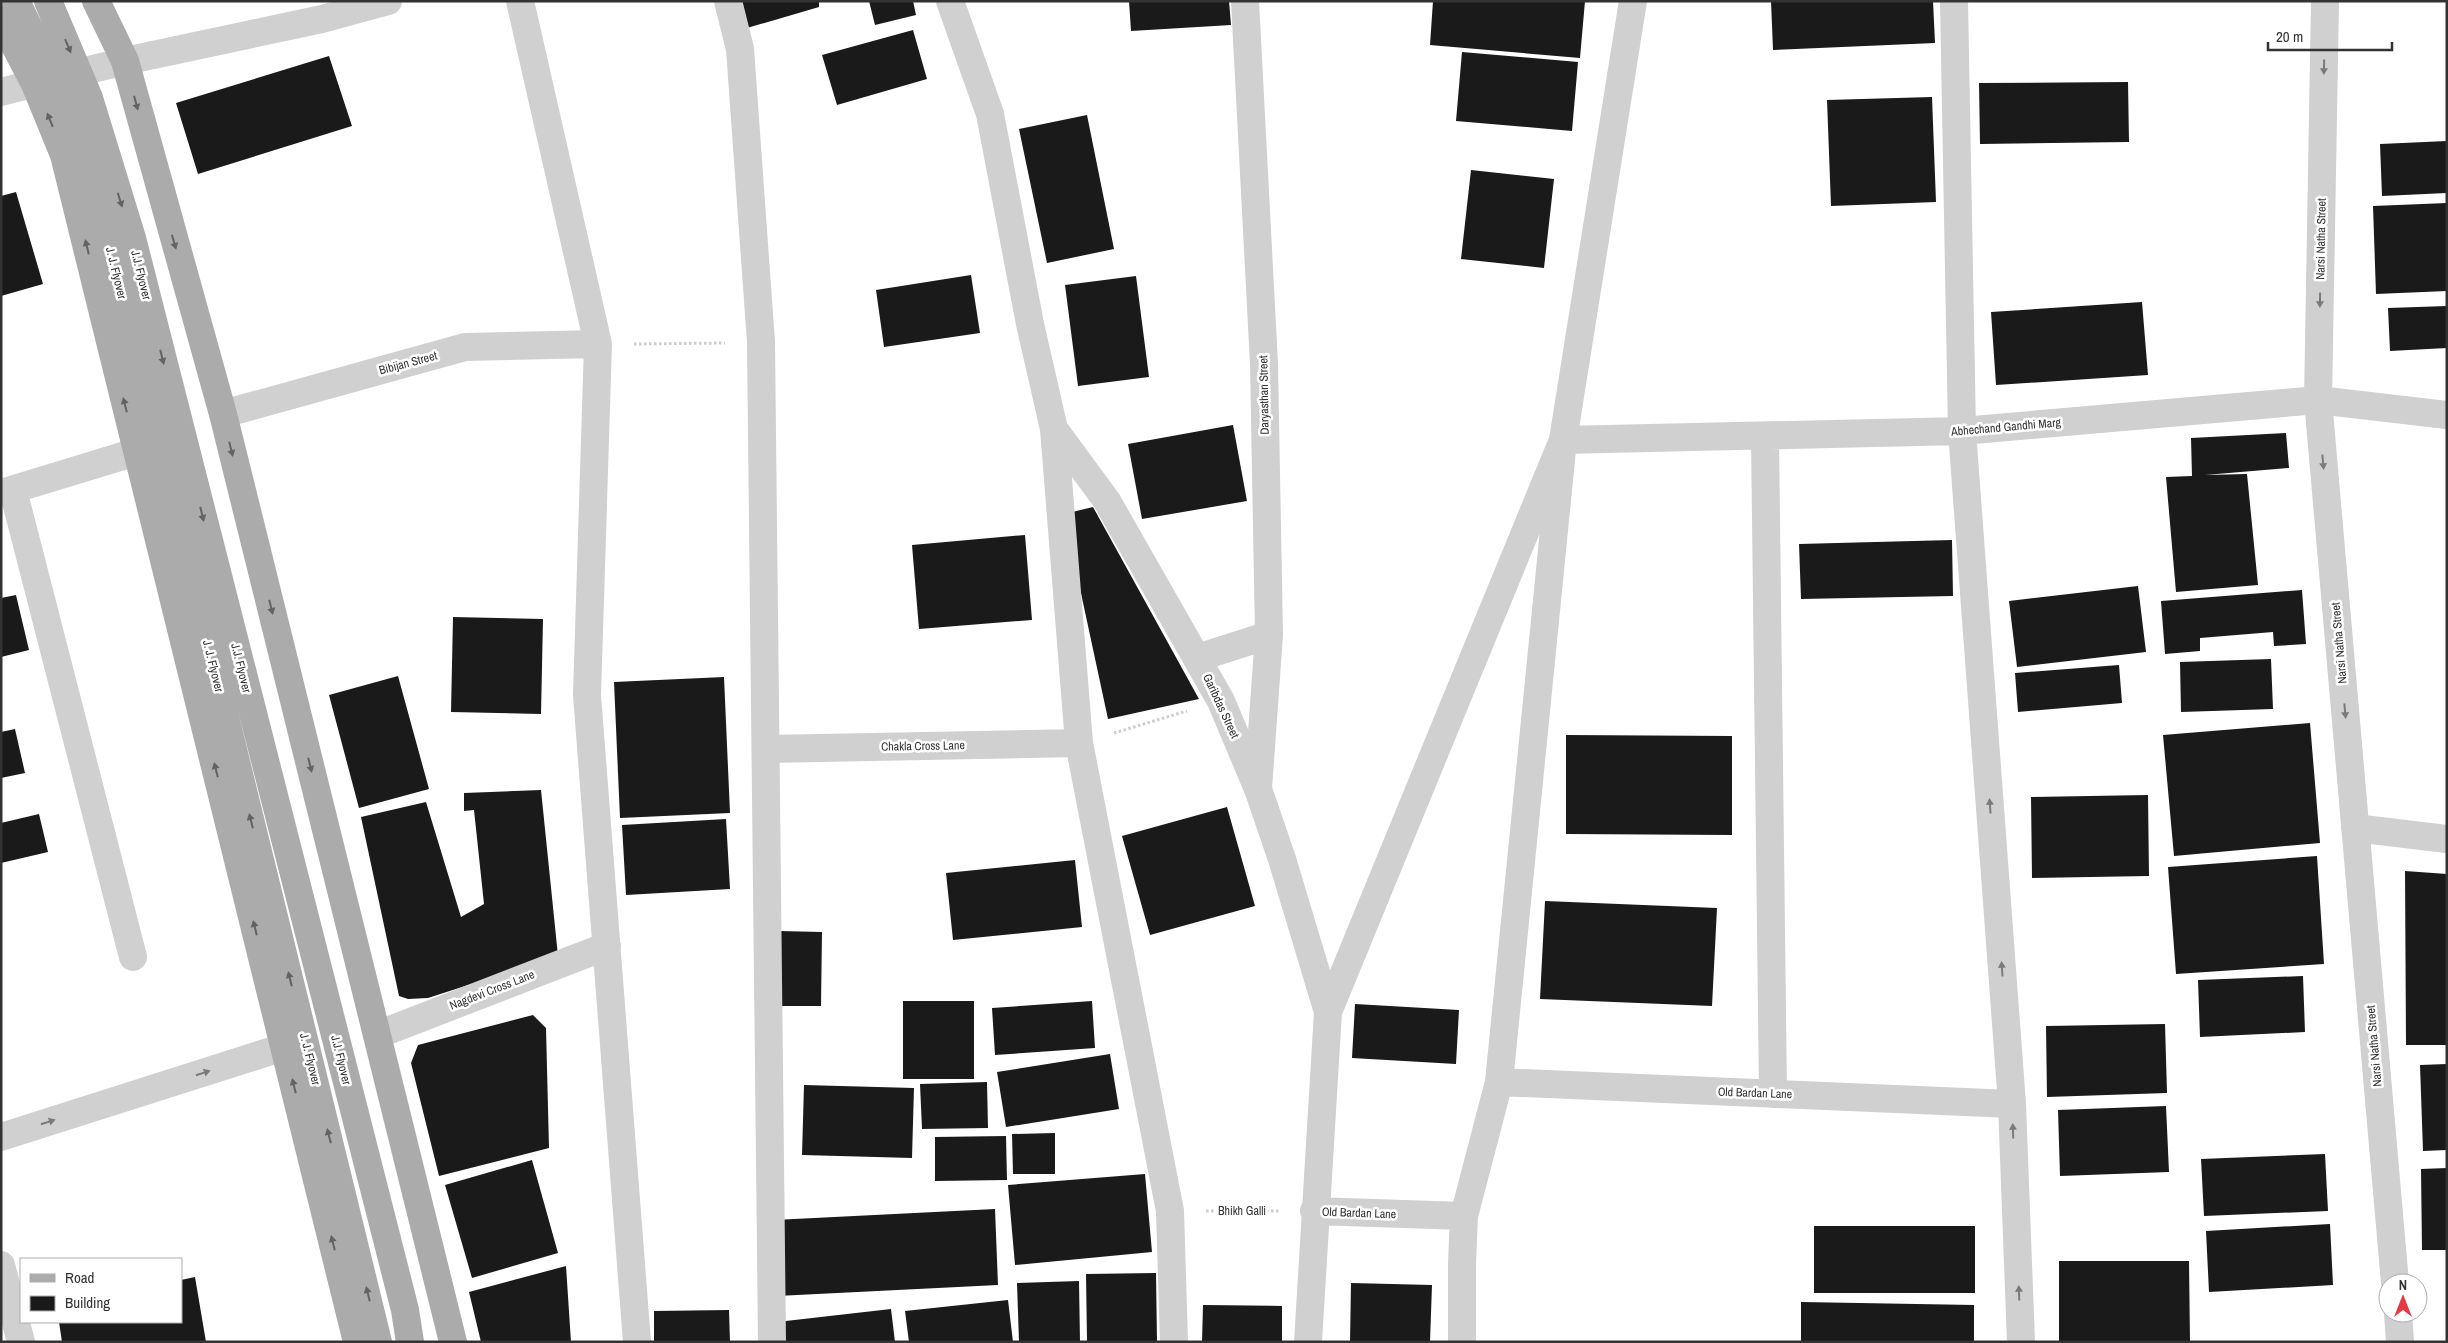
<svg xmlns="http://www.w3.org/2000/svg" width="2448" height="1343" font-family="'Archivo Narrow',sans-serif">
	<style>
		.building { fill: #1a1a1a }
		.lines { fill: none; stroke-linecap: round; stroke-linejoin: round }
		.path { stroke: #cdcdcd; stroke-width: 3; stroke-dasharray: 2.5 2.5; stroke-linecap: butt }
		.minor { stroke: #d0d0d0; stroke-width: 28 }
		.major { stroke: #ababab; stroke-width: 28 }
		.major-bridge { stroke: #ababab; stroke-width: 28 }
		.oneway { fill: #636363 }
		.oneway2 { fill: #7a7a7a }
		.labels { text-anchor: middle; stroke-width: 5; stroke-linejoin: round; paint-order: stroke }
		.street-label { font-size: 12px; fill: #333; stroke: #fff }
	</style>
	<rect width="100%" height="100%" fill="#fff"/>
	<path class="building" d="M 739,1 L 819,1 L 819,7 L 747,28 Z
		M 869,1 L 913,1 L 916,15 L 875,25 Z
		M 1129,1 L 1229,1 L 1231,25 L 1131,31 Z
		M 1433,1 L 1585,1 L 1580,58 L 1430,45 Z
		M 1771,1 L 1933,1 L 1935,43 L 1773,50 Z
		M 913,30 L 927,79 L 837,105 L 822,55 Z
		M 1462,52 L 1578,62 L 1572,131 L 1456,121 Z
		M 329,56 L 352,126 L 198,174 L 176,103 Z
		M 2128,82 L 2129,142 L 1980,144 L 1979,83 Z
		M 1932,97 L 1936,202 L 1831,206 L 1827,100 Z
		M 1087,115 L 1114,249 L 1047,263 L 1019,129 Z
		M 2447,141 L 2447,193 L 2382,196 L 2380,144 Z
		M 1471,170 L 1554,179 L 1544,268 L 1461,259 Z
		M 16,192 L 43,284 L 1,296 L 1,196 Z
		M 2447,203 L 2447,291 L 2376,294 L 2373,206 Z
		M 971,275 L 980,333 L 884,347 L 876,290 Z
		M 1136,276 L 1149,377 L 1078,386 L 1065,285 Z
		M 2142,302 L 2148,375 L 1996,385 L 1991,312 Z
		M 2447,306 L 2447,348 L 2390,351 L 2388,308 Z
		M 1233,425 L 1247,501 L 1142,519 L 1128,444 Z
		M 2286,433 L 2289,468 L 2205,475 L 2247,474 L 2258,585 L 2176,592 L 2166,477 L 2192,476 L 2191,438 Z
		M 1093,507 L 1199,699 L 1108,719 L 1064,514 Z
		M 1025,535 L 1032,620 L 919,629 L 912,545 Z
		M 1952,540 L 1953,596 L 1801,599 L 1799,544 Z
		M 2138,586 L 2146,652 L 2017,667 L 2009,601 Z
		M 2302,590 L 2306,644 L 2274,646 L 2273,632 L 2200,638 L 2200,651 L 2165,654 L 2161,601 Z
		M 16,595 L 29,650 L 1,657 L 1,598 Z
		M 453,617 L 543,619 L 541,714 L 451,712 Z
		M 2271,659 L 2273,709 L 2181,712 L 2180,662 Z
		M 2119,665 L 2122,703 L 2018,712 L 2015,673 Z
		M 398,676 L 429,789 L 359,808 L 329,695 Z
		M 724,677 L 730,813 L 620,818 L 614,682 Z
		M 2310,723 L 2320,843 L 2174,856 L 2163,735 Z
		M 15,729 L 25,773 L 1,778 L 1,732 Z
		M 1566,735 L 1732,736 L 1732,835 L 1566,834 Z
		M 541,790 L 558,956 L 428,998 L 408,999 L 399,996 L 361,817 L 426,802 L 461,917 L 484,904 L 474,810 L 464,811 L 464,793 Z
		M 2148,795 L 2149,876 L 2032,878 L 2031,797 Z
		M 1227,807 L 1255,906 L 1150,935 L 1122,836 Z
		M 39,814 L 48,852 L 1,863 L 1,823 Z
		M 726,819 L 730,889 L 626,895 L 622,825 Z
		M 2317,856 L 2324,964 L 2176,974 L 2168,867 Z
		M 1075,860 L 1082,927 L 953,940 L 946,873 Z
		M 2405,871 L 2447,874 L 2447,1045 L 2406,1045 Z
		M 1545,901 L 1717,908 L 1712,1006 L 1540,999 Z
		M 779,931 L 822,932 L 821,1006 L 778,1006 Z
		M 2303,976 L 2305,1032 L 2200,1037 L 2198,980 Z
		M 903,1001 L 974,1001 L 974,1079 L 903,1079 Z
		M 1092,1001 L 1095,1048 L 995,1055 L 992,1008 Z
		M 1355,1004 L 1459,1010 L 1456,1064 L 1352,1058 Z
		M 533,1015 L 546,1028 L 549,1148 L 439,1176 L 411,1063 L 418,1045 Z
		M 2165,1024 L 2167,1093 L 2047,1097 L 2046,1026 Z
		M 1110,1054 L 1119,1109 L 1006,1127 L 997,1072 Z
		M 2447,1064 L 2447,1150 L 2423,1151 L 2420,1065 Z
		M 987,1082 L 988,1128 L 922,1129 L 920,1084 Z
		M 804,1085 L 914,1088 L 912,1158 L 802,1155 Z
		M 2166,1106 L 2169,1172 L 2060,1176 L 2058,1110 Z
		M 1055,1133 L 1055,1174 L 1013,1174 L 1012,1134 Z
		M 1006,1136 L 1007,1180 L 935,1181 L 935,1137 Z
		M 2325,1154 L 2328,1211 L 2204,1216 L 2201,1159 Z
		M 532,1160 L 558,1253 L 472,1278 L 445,1185 Z
		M 2447,1168 L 2447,1250 L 2422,1250 L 2421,1169 Z
		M 1145,1174 L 1152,1252 L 1015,1265 L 1008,1185 Z
		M 995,1209 L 998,1285 L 777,1296 L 774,1220 Z
		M 2330,1224 L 2333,1285 L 2209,1292 L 2206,1231 Z
		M 1814,1226 L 1975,1226 L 1975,1293 L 1814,1293 Z
		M 2059,1261 L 2189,1261 L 2190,1342 L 2059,1342 Z
		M 566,1266 L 571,1342 L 481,1342 L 469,1292 Z
		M 1156,1273 L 1157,1342 L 1087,1342 L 1086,1274 Z
		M 195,1277 L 206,1342 L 62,1342 L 59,1322 L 181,1322 L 181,1280 Z
		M 1079,1281 L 1080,1342 L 1019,1342 L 1017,1283 Z
		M 1351,1283 L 1432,1285 L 1430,1342 L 1350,1342 Z
		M 1008,1300 L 1013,1342 L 909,1342 L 905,1311 Z
		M 1801,1302 L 1974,1305 L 1974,1342 L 1801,1342 Z
		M 1203,1305 L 1282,1306 L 1282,1342 L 1202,1342 Z
		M 891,1309 L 895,1342 L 780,1342 L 777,1322 Z
		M 729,1310 L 730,1342 L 654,1342 L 654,1311 Z"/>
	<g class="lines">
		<path class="path" d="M 634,344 L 725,343
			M 1114,733 L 1187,711
			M 1206,1211 L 1279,1211"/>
		<path class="minor" d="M 520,1 L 598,344 L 587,695 L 637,1342
			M 728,1 L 740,49 L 761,342 L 772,1342
			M 950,1 L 990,114 L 1030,324 L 1054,429 L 1079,743 L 1170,1211 L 1174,1342
			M 1245,1 L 1264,364 L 1269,635 L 1258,789
			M 1954,1 L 1962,431 L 2012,1104 L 2021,1342
			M 2325,1 L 2318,400 L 2395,1283
			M 1,92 L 125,61 L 322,19 L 388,1
			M 223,414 L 465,347 L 598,344
			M 1054,429 L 1107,501 L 1221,701 L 1258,789 L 1282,859 L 1328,1012
			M 1765,436 L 1773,1094
			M 13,490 L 133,957
			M 1,493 L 136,452
			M 1197,658 L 1269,635
			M 766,749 L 1079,743
			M 2355,828 L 2447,839
			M 377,1035 L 607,946
			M 1499,1082 L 2012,1104
			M 1,1137 L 284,1047
			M 1314,1211 L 1464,1216
			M 1,1265 L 21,1342
			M 2398,1313 L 2400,1342
			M 1308,1342 L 1328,1012 L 1563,440 L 1633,1
			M 1462,1342 L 1462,1263 L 1464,1216 L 1499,1082 L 1563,440 L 1962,431 L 2318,400 L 2447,415"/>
		<path class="major" d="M 96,1 L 125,61 L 223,414 L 453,1342
			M 1,19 L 35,84 L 64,155 L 357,1342"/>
		<path class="major-bridge" d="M 16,1 L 67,107 L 111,251 L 378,1342
			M 48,1 L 89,98 L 132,238 L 405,1310 L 410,1342"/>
	</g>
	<defs><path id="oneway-solid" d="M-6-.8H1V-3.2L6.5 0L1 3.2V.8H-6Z" transform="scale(1.25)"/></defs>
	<g class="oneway">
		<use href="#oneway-solid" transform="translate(68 46) rotate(67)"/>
		<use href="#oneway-solid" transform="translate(136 103) rotate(75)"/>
		<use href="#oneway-solid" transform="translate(50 120) rotate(-112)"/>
		<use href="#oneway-solid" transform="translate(120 200) rotate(73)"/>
		<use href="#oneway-solid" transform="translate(174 242) rotate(74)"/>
		<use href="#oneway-solid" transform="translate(87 247) rotate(-104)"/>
		<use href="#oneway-solid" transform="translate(162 357) rotate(76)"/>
		<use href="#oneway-solid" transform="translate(125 405) rotate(-104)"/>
		<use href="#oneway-solid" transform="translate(231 449) rotate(76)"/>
		<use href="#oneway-solid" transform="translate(202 514) rotate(76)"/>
		<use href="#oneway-solid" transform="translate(271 607) rotate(76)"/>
		<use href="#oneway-solid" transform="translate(310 765) rotate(76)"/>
		<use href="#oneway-solid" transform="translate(216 770) rotate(-104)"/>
		<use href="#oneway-solid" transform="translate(251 821) rotate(-104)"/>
		<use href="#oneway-solid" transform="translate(255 928) rotate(-104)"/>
		<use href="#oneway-solid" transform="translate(290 979) rotate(-104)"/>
		<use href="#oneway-solid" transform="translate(294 1086) rotate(-104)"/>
		<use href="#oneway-solid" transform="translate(329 1136) rotate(-104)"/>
		<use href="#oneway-solid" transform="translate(333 1243) rotate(-104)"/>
		<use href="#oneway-solid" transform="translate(368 1294) rotate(-104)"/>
	</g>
	<g class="oneway2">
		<use href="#oneway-solid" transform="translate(2324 67) rotate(91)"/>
		<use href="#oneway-solid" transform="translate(2320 300) rotate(91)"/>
		<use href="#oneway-solid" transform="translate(2323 462) rotate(85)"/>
		<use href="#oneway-solid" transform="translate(2345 711) rotate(85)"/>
		<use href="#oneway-solid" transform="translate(1990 806) rotate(-94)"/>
		<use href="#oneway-solid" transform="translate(2002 969) rotate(-94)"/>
		<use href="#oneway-solid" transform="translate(203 1073) rotate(-18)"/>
		<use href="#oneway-solid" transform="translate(48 1122) rotate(-18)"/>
		<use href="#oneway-solid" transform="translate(2013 1131) rotate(-92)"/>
		<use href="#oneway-solid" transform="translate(2019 1293) rotate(-92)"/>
	</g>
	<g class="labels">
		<g class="street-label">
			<text transform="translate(2321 239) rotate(-89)" y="4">Narsi Natha Street</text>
			<text transform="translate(116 273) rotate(76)" y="4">J. J. Flyover</text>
			<text transform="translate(141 275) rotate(76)" y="4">J.J. Flyover</text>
			<text transform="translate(408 363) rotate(-15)" y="4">Bibijan Street</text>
			<text transform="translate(1264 395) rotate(-91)" y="4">Daryasthan Street</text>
			<text transform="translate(2006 427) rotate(-5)" y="4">Abhechand Gandhi Marg</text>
			<text transform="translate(2339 643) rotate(-95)" y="4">Narsi Natha Street</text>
			<text transform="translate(213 666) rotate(76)" y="4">J. J. Flyover</text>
			<text transform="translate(241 668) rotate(76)" y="4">J.J. Flyover</text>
			<text transform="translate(1221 706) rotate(65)" y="4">Garibdas Street</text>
			<text transform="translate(923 746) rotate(-1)" y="4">Chakla Cross Lane</text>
			<text transform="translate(492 990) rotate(-21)" y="4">Nagdevi Cross Lane</text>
			<text transform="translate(2374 1046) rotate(-95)" y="4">Narsi Natha Street</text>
			<text transform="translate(310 1059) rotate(76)" y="4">J. J. Flyover</text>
			<text transform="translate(341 1060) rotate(76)" y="4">J.J. Flyover</text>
			<text transform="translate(1755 1093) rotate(2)" y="4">Old Bardan Lane</text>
			<text x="1242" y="1215">Bhikh Galli</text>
			<text transform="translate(1359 1213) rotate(2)" y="4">Old Bardan Lane</text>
		</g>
	</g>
	<rect width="2448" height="1343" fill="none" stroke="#333333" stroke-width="5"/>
	<rect x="20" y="1258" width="162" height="65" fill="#ffffff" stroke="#adadad"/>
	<rect x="30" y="1274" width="25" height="8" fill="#ababab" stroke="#adadad"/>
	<text x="65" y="1283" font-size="15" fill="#333333">Road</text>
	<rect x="30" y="1296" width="25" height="15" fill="#1a1a1a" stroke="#adadad"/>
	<text x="65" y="1308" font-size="15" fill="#333333">Building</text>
	<g transform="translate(2403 1298)"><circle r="24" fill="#ffffff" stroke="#adadad"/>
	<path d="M0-4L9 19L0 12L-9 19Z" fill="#e63946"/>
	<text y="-8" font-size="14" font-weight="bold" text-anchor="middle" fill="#333333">N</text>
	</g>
	<path d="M2268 42v8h124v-8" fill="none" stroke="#333333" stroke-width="2.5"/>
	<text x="2276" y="42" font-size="15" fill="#333333" stroke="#ffffff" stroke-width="4" paint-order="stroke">20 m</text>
</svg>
